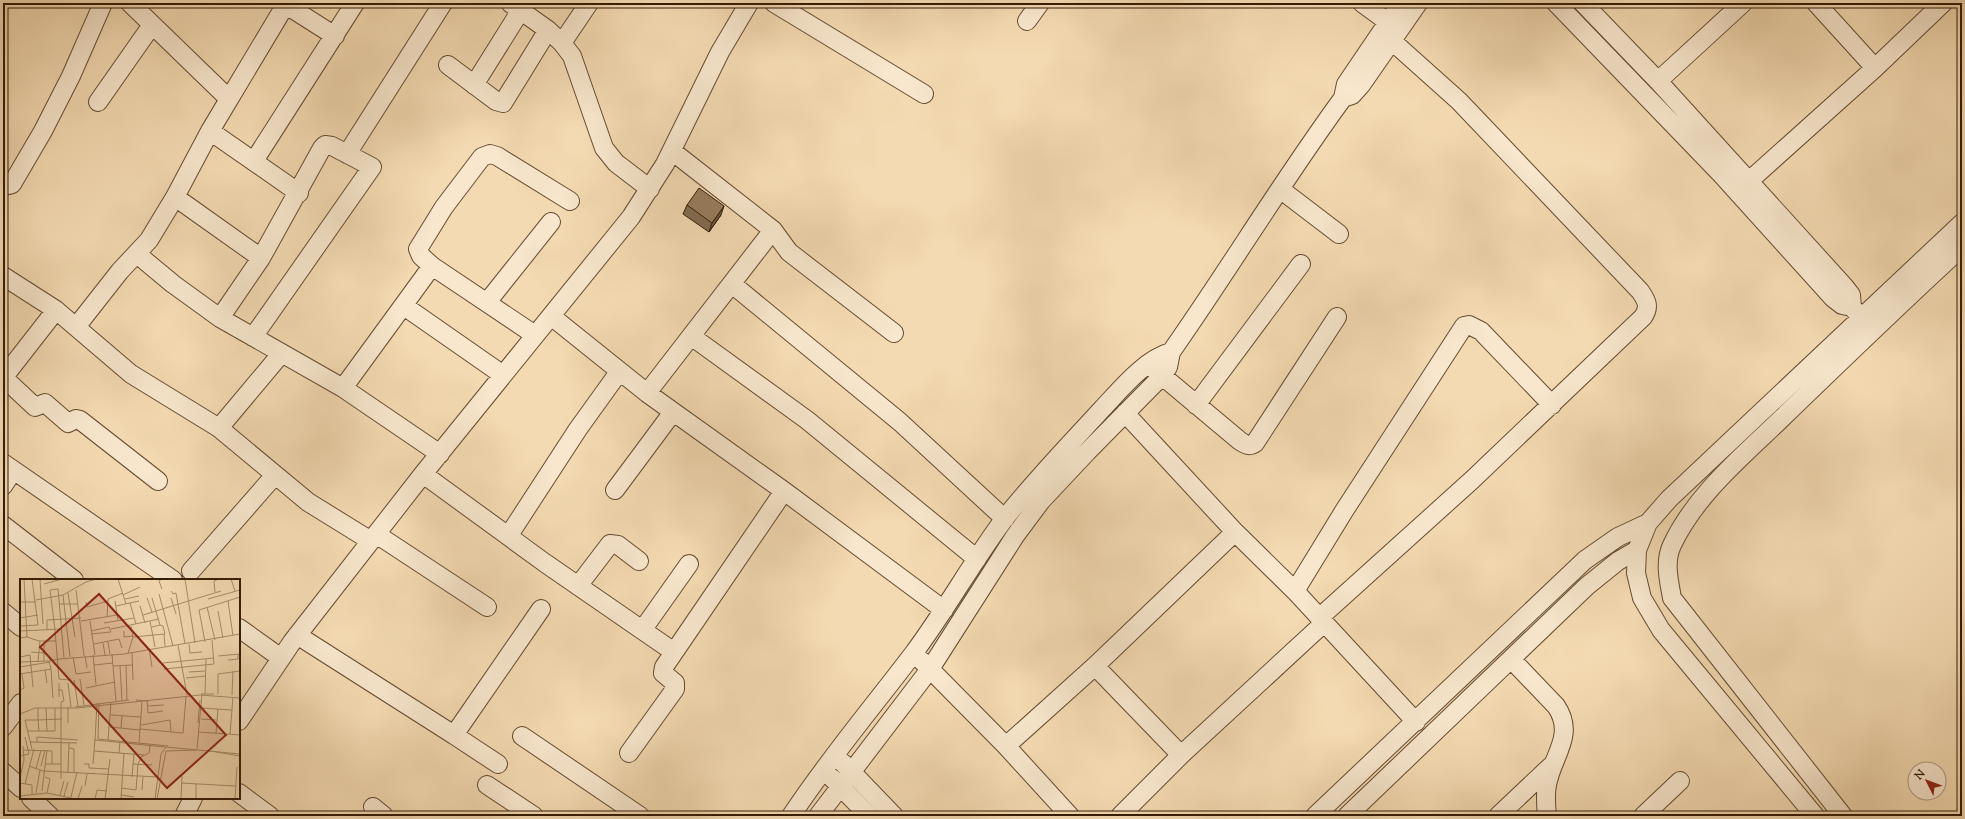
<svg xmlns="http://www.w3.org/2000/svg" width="1965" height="819" font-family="'Sorts Mill Goudy',serif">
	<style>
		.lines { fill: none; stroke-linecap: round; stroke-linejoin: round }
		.minor-casing { stroke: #644b31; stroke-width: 20 }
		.minor { stroke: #f8e7cd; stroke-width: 18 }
		.wall { fill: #836c52; stroke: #341b06 }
		.shaded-wall { fill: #6a5842; stroke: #341b06 }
		.building { fill: #987e5f; stroke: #341b06 }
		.inset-road { fill: none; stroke: #a78e6d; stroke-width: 1 }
		.view { fill: #8f2418; fill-opacity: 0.15; stroke: #8f2418; stroke-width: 2 }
		.inset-edge { fill: none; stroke: #341b06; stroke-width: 2 }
	</style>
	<rect width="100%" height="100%" fill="#f4dab2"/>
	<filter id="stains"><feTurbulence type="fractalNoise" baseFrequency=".005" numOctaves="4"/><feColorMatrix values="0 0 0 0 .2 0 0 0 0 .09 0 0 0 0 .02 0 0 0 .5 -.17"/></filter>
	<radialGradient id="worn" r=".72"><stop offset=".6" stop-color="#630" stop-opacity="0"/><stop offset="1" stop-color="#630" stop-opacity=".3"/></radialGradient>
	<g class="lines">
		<defs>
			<path id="minor" d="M 130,3 L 229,99
				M 283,3 L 335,36
				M 510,3 L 548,30 L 562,43 L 572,56 L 604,148 L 616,163 L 650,189
				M 774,3 L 924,94
				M 1362,3 L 1388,22
				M 1556,3 L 1721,174 L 1833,298 L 1842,305 L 1852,307 L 1868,326
				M 1583,3 L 1658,81 L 1844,286 L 1851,295 L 1852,307
				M 1816,3 L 1875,68
				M 1027,21 L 1040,3
				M 562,43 L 589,3
				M 448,65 L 496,101 L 503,103 L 548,30
				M 1658,81 L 1743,3
				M 474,85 L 521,10
				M 1343,98 L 1346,84 L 1401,3
				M 98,102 L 152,25
				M 210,131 L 299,193
				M 672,151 L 773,230 L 789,252 L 894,333
				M 347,154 L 443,3
				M 254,161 L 355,3
				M 1749,181 L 1875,68 L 1943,3
				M 3,182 L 9,185 L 12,184 L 43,131 L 71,76 L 103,3
				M 1280,189 L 1339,234
				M 175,197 L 261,258
				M 137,254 L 173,284 L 220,318 L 343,388 L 440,454
				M 3,276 L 56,310 L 131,374 L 219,428 L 308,502 L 371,541
				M 732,284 L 900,422 L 1005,519
				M 488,301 L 551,222
				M 404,306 L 503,375
				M 551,316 L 647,393 L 784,491 L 944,610
				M 220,318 L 261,258 L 322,148 L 325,145 L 332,146 L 372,167 L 253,337
				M 76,327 L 120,271 L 149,240 L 175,197 L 210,131 L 286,4
				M 535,335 L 432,266 L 421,256 L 418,249 L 444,207 L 482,157 L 490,154 L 497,156 L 570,201
				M 691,336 L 807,420 L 977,559
				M 1154,369 L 1240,441 C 1246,445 1250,447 1255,443 L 1337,317
				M 3,377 L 35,407 L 45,403 L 68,423 L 76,419 L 80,420 L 158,481
				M 3,378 L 56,310
				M 343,388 L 432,266
				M 647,393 L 773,230
				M 1196,405 L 1301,264
				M 1125,413 L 1235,532 L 1295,591 L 1416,722
				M 219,428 L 281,354
				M 3,463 L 173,580
				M 423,474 L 545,563 L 674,652
				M 3,486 L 13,471
				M 615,490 L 673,412
				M 3,525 L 74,580
				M 376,534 L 487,607
				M 509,535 L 578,429 L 619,372
				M 191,571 L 275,475
				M 578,586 L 610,544 L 618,545 L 639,561
				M 1295,591 L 1344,511 L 1464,326 L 1469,325 L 1481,331 L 1552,405
				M 3,612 L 21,627
				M 1319,618 L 1472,480 L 1643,317 C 1650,307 1647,301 1640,291 L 1459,101 L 1392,41
				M 239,628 L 281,658
				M 643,629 L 689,564
				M 297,635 L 454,735 L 541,609
				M 1511,659 L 1556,706 C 1576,735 1552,756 1547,785 C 1545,795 1546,806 1547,816
				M 922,661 L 1006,746 L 1070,816
				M 1095,666 L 1181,755
				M 239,721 L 292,642 L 423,474 L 631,217 L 665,164 L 720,52 L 749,3
				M 3,727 L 21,703
				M 454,735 L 498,764
				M 522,736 L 640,816
				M 1006,746 L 1095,666 L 1235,532
				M 629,753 L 675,689 L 675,683 L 663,673 L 664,667 L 784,491
				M 843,763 L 894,816
				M 3,772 L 21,788
				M 832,778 L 869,816
				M 487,785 L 534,816
				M 239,793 L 270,816
				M 31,798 L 50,816
				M 373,807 L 384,816
				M 184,816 L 193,798
				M 791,816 C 828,760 872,708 913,654 C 946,610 972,562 1005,518 C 1035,480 1069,445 1102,409 C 1120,390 1145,359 1171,352
				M 818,816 L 930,669 L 1015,536 L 1041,501 L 1087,452 L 1162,376 L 1168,367 L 1171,352 C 1230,268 1282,181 1343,98 L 1352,95 L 1361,85 L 1418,3
				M 1120,816 L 1181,755 L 1324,623
				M 1315,816 L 1585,560 L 1618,537 L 1648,523
				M 1347,816 L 1587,586 L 1618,561 L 1637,550
				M 1498,816 L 1551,766
				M 1643,816 L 1680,781
				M 1815,816 L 1661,630 L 1642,598 L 1636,573 L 1637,550 L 1648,523 L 1669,499 L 1962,223
				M 1843,816 L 1672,598 C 1669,581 1664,562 1672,545 C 1696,494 1743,456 1782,418 C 1842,360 1901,303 1962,247"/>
		</defs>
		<use href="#minor" class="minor-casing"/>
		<use href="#minor" class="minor"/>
	</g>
	<path class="wall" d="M 687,205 L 721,215 L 709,232 L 683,214 Z"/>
	<path class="shaded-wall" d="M 724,206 L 721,215 L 709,232 L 712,223 Z"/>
	<path class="building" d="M 699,188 L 724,206 L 712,223 L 687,205 Z"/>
	<g transform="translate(20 579)">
		<rect width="220" height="220" fill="#f4dab2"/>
		<path class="inset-road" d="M 20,0 L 23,45M 98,0 L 106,25M 165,0 L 175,64M 211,0 L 215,12M 24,5 L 42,0M 142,10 L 139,2 L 142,0M 56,11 L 64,77M 151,12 L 153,15 L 156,14 L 165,65M 195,13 L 194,2 L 199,0M 48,14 L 55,58M 139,15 L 153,67M 43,16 L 50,78M 103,16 L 120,8M 127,19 L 132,33M 151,19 L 156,35M 105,20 L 119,17M 188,20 L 220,11M 16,21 L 43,16 L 66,3 L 76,0M 95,22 L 98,41M 208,22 L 213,57M 0,23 L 16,23M 66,23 L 67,28 L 88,22M 110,24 L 116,45M 40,25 L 58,25M 96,27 L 119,22M 120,27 L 125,44M 187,28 L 195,61M 198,32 L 203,59M 123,36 L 201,12M 87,38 L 88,20 L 103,14M 0,39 L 18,36M 61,42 L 97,36M 70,42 L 75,76M 130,42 L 135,68M 84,44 L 114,39M 0,47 L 18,46 L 12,0M 132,48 L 140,46 L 132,19M 91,50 L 139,40M 27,51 L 27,41 L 61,39M 35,51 L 30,11 L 38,10 L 44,79M 35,51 L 39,100 L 49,101M 0,52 L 42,50M 71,52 L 89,48 L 91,53 L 71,55M 104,52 L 104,58 L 113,57M 144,55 L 145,67M 7,58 L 19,62 L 36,62M 113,58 L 145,55 L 143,47 L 140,46M 0,59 L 7,58 L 4,0M 88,63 L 90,75M 185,63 L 179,31 L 220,18M 83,64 L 85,76M 74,65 L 99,60 L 102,69M 169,65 L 170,74 L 182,73M 158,66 L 167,116M 129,69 L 132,88M 11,73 L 24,74M 112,73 L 113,101M 108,74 L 113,58 L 111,47M 92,75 L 96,122M 73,76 L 76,106M 65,77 L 67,89M 198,77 L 220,75M 0,78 L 10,76 L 13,108M 53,78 L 56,95 L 71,93M 208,81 L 218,80 L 218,75M 24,82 L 24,62M 0,83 L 29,82M 18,83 L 20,62M 143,84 L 194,79M 74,86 L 93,84M 106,86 L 107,121M 93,87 L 113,86M 100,87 L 102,122M 0,88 L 30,83M 31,90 L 33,119M 144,90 L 194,85 L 192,61M 25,91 L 27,104M 169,93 L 186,92M 0,95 L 31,90 L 29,82 L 39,80 L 104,75 L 220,55M 166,99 L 186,97M 60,100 L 64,126M 54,101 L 58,127M 39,104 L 39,118M 48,104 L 51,128M 66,109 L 95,103M 0,111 L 4,109 L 2,95M 39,111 L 42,111 L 44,122 L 41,123 L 41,200M 181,115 L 194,115M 185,115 L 186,80M 198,115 L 198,95 L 220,92M 212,116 L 213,92M 116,121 L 129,122M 127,122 L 128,134 L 143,132M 77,124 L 75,161 L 145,168M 79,124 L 78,160 L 148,167M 127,127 L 144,126M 48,128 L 48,144M 55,128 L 109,121M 26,129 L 27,152M 181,129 L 212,131M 0,135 L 15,129 L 57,129 L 180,116 L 220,119M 91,136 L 121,138M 181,140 L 197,141M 178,144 L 180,121M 121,146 L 150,141 L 151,153M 90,148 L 120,151M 101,149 L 102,137M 120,150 L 163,154 L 166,118M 8,152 L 35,152 L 35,129M 19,152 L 18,141 L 42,140M 179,153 L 220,156M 196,154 L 198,130M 210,155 L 213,118M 88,161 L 91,124M 10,163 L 57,164M 17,163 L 17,158 L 58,161M 119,164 L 122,123M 49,169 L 54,170 L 54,193M 12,170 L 5,141 L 18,141 L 18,129M 177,170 L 182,115M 4,171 L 32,172 L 32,185M 74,172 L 124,176M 191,172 L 220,177M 99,174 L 100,162M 0,177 L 9,175 L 5,158M 26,185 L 41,185M 64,185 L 69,185 L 69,189 L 89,190M 73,185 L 75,160M 113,185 L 132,186M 9,187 L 23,192 L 138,198M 21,187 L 25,171M 16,190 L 21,171M 48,193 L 49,164M 25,198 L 30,200 L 27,214M 112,198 L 114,175M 0,199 L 4,181 L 3,167M 0,204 L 12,206 L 12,215M 161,204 L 216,207M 5,205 L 14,170M 65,207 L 67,195M 102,209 L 116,211 L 118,185 L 121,178 L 129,174 L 130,166M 122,211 L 123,198M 22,212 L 27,171M 16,214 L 20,191M 40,216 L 44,202M 101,216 L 114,218M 0,217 L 27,214 L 56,220M 44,217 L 48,203M 51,218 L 57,193M 58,220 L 62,207M 75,220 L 77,211 L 87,212M 85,220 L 90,180M 101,220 L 104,174M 135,220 L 141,175 L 146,168 L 220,175M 137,220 L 146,172 L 176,171M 161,220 L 162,197M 176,220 L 176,205M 215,220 L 217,188"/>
		<path class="view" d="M 79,15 L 206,156 L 147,209 L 20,68 Z"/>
		<rect width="220" height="220" class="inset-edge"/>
	</g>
	<rect width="1965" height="819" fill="none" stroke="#f4dab2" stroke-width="16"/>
	<rect x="4" y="4" width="1957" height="811" fill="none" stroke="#341b06" stroke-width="2"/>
	<rect x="8" y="8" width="1949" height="803" fill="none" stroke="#341b06"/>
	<g transform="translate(1927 781) rotate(312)"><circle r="19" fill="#f8e7cd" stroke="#aa957d"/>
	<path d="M0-3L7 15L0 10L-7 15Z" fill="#8f2418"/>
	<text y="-6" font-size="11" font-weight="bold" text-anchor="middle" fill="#341b06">N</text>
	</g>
	<rect width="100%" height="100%" filter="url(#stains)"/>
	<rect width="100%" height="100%" fill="url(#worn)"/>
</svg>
